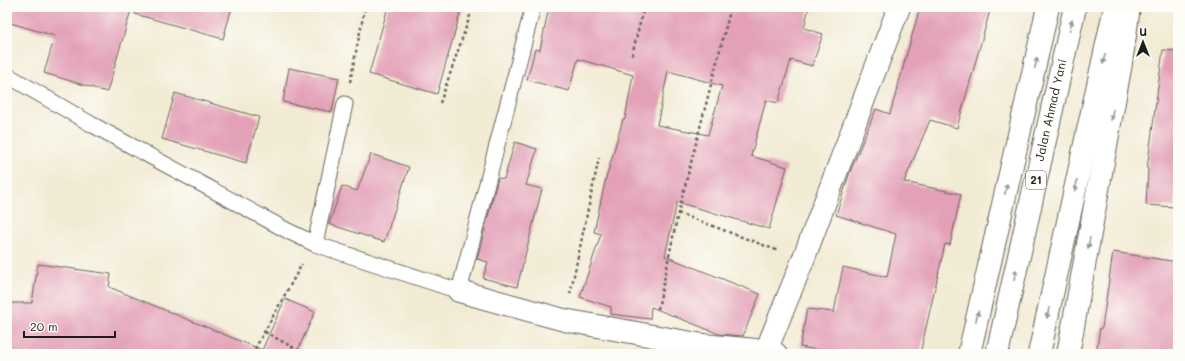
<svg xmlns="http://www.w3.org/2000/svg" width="1185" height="361" font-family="Mali,sans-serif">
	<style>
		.building { fill: #e3a1b8; fill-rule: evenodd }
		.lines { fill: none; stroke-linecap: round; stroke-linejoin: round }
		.service-casing { stroke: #67645c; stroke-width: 17 }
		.minor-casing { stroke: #67645c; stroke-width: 24 }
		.tertiary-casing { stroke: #67645c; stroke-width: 24 }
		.trunk-casing { stroke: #67645c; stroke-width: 24 }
		.path { stroke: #67645c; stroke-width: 2.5; stroke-dasharray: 3 3; stroke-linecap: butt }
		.service { stroke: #fff; stroke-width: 15 }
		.minor { stroke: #fff; stroke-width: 22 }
		.tertiary { stroke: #fff; stroke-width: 22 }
		.trunk { stroke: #fff; stroke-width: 22 }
		.oneway { fill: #999 }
		.labels { text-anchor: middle; stroke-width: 3; stroke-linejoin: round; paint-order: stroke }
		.shield { fill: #fdfcf7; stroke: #605f5e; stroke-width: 1 }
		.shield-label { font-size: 11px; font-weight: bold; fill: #1c1c1c }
		.street-label { font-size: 12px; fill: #1c1c1c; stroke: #fdfcf7 }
	</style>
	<rect width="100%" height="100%" fill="#fdfcf7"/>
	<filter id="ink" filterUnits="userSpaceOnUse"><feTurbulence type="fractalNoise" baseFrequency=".025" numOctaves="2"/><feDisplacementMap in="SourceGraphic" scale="8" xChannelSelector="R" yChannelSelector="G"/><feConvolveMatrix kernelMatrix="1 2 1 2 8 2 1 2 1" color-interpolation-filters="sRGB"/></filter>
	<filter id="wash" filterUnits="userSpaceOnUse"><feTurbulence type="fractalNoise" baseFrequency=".012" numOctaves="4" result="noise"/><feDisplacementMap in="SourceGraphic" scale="16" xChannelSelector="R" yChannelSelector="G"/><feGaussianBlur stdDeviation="0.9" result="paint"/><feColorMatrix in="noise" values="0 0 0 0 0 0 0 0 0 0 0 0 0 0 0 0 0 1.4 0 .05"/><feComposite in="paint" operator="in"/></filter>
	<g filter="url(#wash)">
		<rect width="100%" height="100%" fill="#f2ebd4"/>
		<g id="blocks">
			<path class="building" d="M 7,7 L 132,7 L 107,92 L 44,73 L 55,36 L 7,22 Z
				M 136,7 L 232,7 L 223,39 L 135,14 Z
				M 388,7 L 462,7 L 437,94 L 369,74 Z
				M 549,7 L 809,7 L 804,28 L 823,34 L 812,66 L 791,60 L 778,103 L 766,100 L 751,156 L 787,167 L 769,229 L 677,202 L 665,256 L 760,294 L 743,336 L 719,334 L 651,307 L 650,319 L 611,314 L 611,307 L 580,297 L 601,234 L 594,232 L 605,182 L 623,119 L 625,119 L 633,75 L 578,59 L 569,91 L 527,80 L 535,49 L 540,50 ZM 668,71 L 722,86 L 708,135 L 657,125 Z
				M 920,7 L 991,7 L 957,128 L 930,120 L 904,182 L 961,194 L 950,245 L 945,244 L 920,354 L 843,354 L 800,347 L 807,309 L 834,312 L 843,267 L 887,277 L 896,234 L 836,215 L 850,172 L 876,109 L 890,114 Z
				M 1163,50 L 1178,51 L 1178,168 L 1175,207 L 1146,205 L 1148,169 L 1147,169 Z
				M 289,68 L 339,78 L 332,112 L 283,102 Z
				M 175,93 L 259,117 L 246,163 L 162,139 Z
				M 515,142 L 537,149 L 526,185 L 542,189 L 517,287 L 483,278 L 488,262 L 477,259 L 498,178 L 504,179 Z
				M 371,154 L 409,167 L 384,242 L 329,224 L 342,186 L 357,191 Z
				M 1113,252 L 1178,262 L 1178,354 L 1096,354 L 1100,328 L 1102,328 Z
				M 38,264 L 111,274 L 109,287 L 262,350 L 285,299 L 315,312 L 296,354 L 7,354 L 7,303 L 32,303 Z"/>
		</g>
	</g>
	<g filter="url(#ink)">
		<use href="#blocks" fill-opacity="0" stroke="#67645c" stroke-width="1"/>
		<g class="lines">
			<defs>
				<path id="service" d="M 7,75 L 91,124 L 288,231 L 315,244 L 459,291 L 533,7
					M 315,244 L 345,104"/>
				<path id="minor" d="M 459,291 L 564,320 L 703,345 L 766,351 L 776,354
					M 766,351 L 803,260 L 899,7"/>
				<path id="tertiary" d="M 969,354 L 1048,7
					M 1068,354 L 1121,63 L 1129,7"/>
				<path id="trunk" d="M 997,354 L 1075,7
					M 1039,354 L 1115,7"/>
			</defs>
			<use href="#service" class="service-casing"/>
			<use href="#minor" class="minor-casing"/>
			<use href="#tertiary" class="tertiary-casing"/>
			<use href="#trunk" class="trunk-casing"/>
			<path class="path" d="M 632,55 L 644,7
				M 350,82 L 365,7
				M 440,103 L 473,7
				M 678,213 L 779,251
				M 570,294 L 599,158
				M 658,309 L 678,213 L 731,7
				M 265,332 L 305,354
				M 252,354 L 302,264"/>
			<use href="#service" class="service"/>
			<use href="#minor" class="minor"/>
			<use href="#tertiary" class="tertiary"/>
			<use href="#trunk" class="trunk"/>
		</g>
		<defs><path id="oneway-solid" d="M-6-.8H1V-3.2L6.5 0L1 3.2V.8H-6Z"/></defs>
		<g class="oneway">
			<use href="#oneway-solid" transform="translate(1071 25) rotate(-77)"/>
			<use href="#oneway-solid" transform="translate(1104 59) rotate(102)"/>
			<use href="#oneway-solid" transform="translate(1036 63) rotate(-77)"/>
			<use href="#oneway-solid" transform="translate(1112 115) rotate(100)"/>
			<use href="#oneway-solid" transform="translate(1076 186) rotate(102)"/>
			<use href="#oneway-solid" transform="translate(1006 189) rotate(-77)"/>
			<use href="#oneway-solid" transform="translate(1089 243) rotate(100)"/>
			<use href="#oneway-solid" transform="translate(1015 275) rotate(-78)"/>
			<use href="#oneway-solid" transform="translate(1048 313) rotate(102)"/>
			<use href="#oneway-solid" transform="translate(977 316) rotate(-77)"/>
		</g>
	</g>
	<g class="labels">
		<rect class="shield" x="1026" y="171" width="20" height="18" rx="3"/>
		<g class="shield-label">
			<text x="1036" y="184">21</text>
		</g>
		<g class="street-label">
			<text transform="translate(1051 110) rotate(-77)" y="4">Jalan Ahmad Yani</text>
		</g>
	</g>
	<rect width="1185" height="361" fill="none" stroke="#fdfcf7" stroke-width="24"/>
	<g transform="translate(1143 42)" stroke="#fdfcf7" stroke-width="3" paint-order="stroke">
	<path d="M0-3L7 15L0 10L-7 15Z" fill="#1c1c1c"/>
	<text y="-6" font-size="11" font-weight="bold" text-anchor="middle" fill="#1c1c1c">U</text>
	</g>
	<path d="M24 331v6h91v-6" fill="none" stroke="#1c1c1c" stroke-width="2"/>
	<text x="30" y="331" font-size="12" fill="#1c1c1c" stroke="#fdfcf7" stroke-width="3" paint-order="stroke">20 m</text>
</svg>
